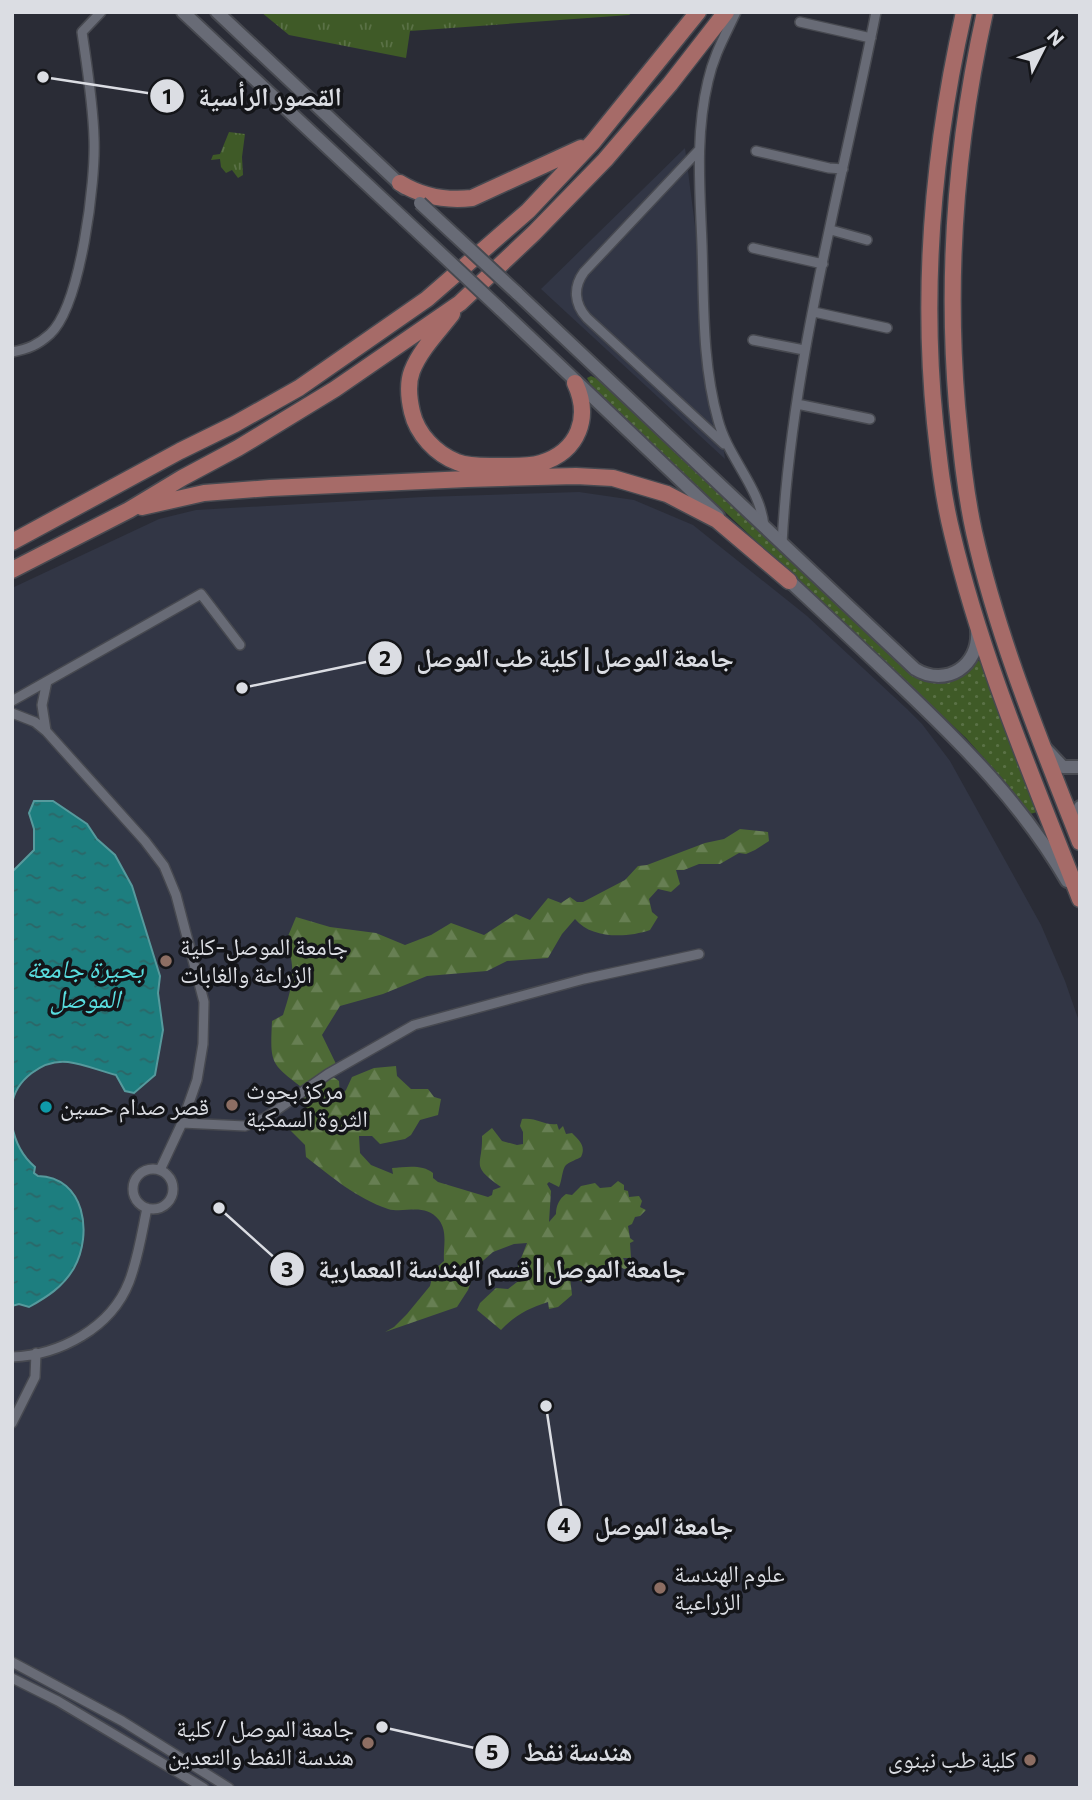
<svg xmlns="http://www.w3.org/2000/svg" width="1092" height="1800" font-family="Commissioner,'Noto Naskh Arabic',sans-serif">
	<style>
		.built { fill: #323645 }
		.grass { fill: url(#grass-tufts) }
		.forest { fill: url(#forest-firs) }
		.garden { fill: url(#garden-dots) }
		.water { fill: url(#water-ripples); stroke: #569a9d; stroke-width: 2 }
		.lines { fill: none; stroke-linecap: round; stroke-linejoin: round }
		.minor-casing { stroke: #474950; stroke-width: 12 }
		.secondary-casing { stroke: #474950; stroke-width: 16 }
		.trunk-casing { stroke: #474950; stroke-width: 19 }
		.minor { stroke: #686b76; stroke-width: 9 }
		.secondary { stroke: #686b76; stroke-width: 12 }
		.trunk { stroke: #a66b68; stroke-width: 16 }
		.secondary-bridge-casing { stroke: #474950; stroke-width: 16; stroke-linecap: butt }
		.secondary-bridge { stroke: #686b76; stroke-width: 12 }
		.education-dot { fill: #8d6e63; stroke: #141519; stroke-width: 2.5 }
		.culture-dot { fill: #0f9aa8; stroke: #141519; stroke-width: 2.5 }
		.labels { text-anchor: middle; stroke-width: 7; stroke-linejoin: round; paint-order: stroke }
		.poi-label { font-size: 24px; fill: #dbdde3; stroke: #141519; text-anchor: start }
		.water-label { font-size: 26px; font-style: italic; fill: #59dddf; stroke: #141519 }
		.leader { fill: none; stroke: #dbdde3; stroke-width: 2.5 }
		.callout-dot { fill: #dbdde3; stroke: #141519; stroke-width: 2.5 }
		.mark-label { font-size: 21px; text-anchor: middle; font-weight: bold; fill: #111 }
		.callout-label { font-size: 26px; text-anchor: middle; font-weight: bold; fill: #dbdde3; stroke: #141519; stroke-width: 7; stroke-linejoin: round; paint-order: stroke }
	</style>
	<defs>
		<pattern id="grass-tufts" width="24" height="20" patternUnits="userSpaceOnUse" patternTransform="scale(1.75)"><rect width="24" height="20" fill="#3f5a27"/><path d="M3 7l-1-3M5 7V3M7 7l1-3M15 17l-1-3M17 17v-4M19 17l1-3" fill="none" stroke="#5a7146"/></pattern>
		<pattern id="forest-firs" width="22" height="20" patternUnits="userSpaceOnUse" patternTransform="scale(1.75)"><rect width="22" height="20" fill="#4e6a36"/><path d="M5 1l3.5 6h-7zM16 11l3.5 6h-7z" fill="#677f53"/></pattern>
		<pattern id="garden-dots" width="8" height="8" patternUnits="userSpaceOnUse" patternTransform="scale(1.75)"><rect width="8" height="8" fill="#3f5a27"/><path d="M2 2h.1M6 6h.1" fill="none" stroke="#5a7146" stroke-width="1.8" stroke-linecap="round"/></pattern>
		<pattern id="water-ripples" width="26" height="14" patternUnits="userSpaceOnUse" patternTransform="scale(1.75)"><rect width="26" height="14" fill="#1d7e7f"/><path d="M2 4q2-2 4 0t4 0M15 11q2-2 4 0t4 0" fill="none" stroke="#2c6667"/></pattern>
	</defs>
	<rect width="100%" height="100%" fill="#2a2c36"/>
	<path class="built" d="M 685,148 L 725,459 L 541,289 Z
		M 579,492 L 634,500 L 693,525 L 807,616 L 907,709 L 922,724 L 950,761 L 1041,925 L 1065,981 L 1080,1024 L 1080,1788 L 12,1788 L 12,588 L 159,519 L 196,510 L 423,497 Z"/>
	<path class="grass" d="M 261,12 L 633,12 L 629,15 L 410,31 L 406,58 L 289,35 Z
		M 229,132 L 245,134 L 242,157 L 243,175 L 238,178 L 232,170 L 226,173 L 221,167 L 220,159 L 211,160 L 213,155 L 220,154 Z"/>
	<path class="forest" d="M 740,829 L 768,832 L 769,841 L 755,850 L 746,854 L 739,853 L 720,864 L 699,864 L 684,870 L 676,870 L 680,884 L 671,892 L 658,889 L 649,899 L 652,912 L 658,917 L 650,930 C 627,938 591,939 575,919 L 562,934 L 548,958 L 507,961 L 487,971 L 427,976 L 383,994 L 340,1006 L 322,1035 L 338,1068 L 329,1074 L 339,1081 L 340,1096 L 346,1090 L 352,1077 L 374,1068 L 396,1066 L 397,1076 L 411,1089 L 428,1089 L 434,1097 L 441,1099 L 438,1115 L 420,1120 L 411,1135 L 405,1139 L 380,1144 L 372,1136 L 359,1136 L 360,1153 L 371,1165 L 393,1174 L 392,1168 C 406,1167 422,1164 433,1173 L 433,1178 L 438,1182 L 488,1197 L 492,1195 L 493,1190 L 501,1187 C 469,1164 483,1167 482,1136 L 492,1128 L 502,1141 L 517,1145 L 523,1144 L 523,1132 L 520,1126 L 522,1119 C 536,1117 545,1126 557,1124 L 559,1130 L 563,1126 L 566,1134 L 572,1133 C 580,1141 586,1146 581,1157 C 578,1159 569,1162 566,1165 C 562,1169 562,1181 559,1187 L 549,1182 L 547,1184 L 551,1191 L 549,1222 L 556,1214 C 556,1206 559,1199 566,1194 L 572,1195 L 581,1186 L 595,1183 L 600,1188 L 611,1187 L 618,1181 L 624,1185 L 624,1190 L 628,1191 L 629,1197 L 639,1196 L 642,1201 L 640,1207 L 646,1210 L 640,1216 L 635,1217 L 632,1224 L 628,1226 L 630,1238 L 634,1241 L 630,1243 L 631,1258 L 623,1258 L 628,1268 L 624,1269 L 614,1263 L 600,1266 L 599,1274 L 589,1278 L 585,1276 L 583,1282 L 570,1277 L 572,1295 L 558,1307 L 549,1309 L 548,1302 C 529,1308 515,1315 501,1330 L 477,1310 L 480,1303 L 496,1288 L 508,1289 L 521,1279 L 518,1266 L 527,1243 L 514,1244 L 493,1252 L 477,1266 L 468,1290 L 457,1307 L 385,1332 L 394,1327 L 407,1314 L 430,1286 L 434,1270 L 444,1261 C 443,1247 448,1232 439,1220 C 424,1202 405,1214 388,1209 C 356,1198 332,1177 306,1157 L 305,1145 L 286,1126 L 309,1115 L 300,1094 L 307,1098 L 326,1074 L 319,1075 L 305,1090 C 270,1063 270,1065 272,1021 L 283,1015 C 292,987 297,970 286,941 L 296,917 L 330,927 L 376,933 L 405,945 L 431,935 L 451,923 L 484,935 L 516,914 L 530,920 L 548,898 L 561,903 L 570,897 L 577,902 L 583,902 L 625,880 L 638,866 L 647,865 L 705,843 L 724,839 Z"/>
	<path class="garden" d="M 591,376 L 598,379 L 911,673 C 939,693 954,677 976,659 L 982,663 L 1037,812 L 1030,814 L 1008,785 L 966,738 L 592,387 L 587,378 Z"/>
	<path class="water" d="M 34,801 L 53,801 L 87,824 L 97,839 L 115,855 L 132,886 L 160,976 L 158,993 L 163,1030 L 155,1075 L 134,1093 L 125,1091 L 116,1075 C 100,1071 84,1064 68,1062 C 43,1059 15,1080 12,1105 L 12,872 L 34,850 L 34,829 L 29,813 Z
		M 12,1125 C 15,1142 22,1156 35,1167 L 34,1173 L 38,1176 C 85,1177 93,1234 74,1268 C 63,1287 47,1297 29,1307 L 19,1304 L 12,1306 Z"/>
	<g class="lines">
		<defs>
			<path id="minor" d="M 736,12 C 725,36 714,54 708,81 C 695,135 700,190 702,245 C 704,304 702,363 718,420 C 728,458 760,487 764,526
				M 800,22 L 871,38
				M 699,150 L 584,272 C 573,287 574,304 587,318 L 724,444
				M 756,151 L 829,168 L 843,169
				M 831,230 L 867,240
				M 753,248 L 823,264
				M 814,312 L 887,328
				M 753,340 L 804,350
				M 12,352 C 28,349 38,345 50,334 C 81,305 96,180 94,138 C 93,103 87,67 82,32 L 101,12
				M 797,404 L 870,419
				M 782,544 C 791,364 841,189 876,12
				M 12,701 L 201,594 L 240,645
				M 12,713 L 35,722 L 46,731 L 145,841 L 164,866 L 176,895 L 204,1002 L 203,1044 L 197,1080 L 182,1123 L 160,1170
				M 46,731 L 42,705 L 47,681
				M 182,1123 L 245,1126 L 265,1118 L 328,1074 L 414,1025 L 584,979 L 699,954
				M133 1189a20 20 0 1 1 40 0a20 20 0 1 1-40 0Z
				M 12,1357 C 60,1355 111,1328 129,1282 C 138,1259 142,1232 147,1208
				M 12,1423 L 35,1377 L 36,1353
				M 12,1662 L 122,1721 L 229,1788
				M 12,1678 L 58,1701 L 204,1788"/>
			<path id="secondary" d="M 183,12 L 404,219
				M 217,12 L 404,188
				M 517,293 L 915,669 C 946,688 980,666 977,630
				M 500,309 L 718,516
				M 783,575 C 823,612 862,649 901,686 C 964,746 1023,805 1067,881
				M 1046,749 L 1063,767 L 1080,767
				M 1077,829 L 1077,814 L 1080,807"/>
			<path id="trunk" d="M 964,12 C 933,149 921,284 935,423 C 939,460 943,497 952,533 C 982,660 1033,778 1080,899
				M 985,12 C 956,142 946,273 957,406 C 961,448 965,491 974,532 C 998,639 1040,740 1080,842
				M 400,183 C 423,197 446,201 472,198 L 581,148
				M 452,314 C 439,331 420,350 412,371 C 407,384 409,399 412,412 C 417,434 436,454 457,462 C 469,467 486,466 499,466 C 513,466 528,467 541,463 C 579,451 591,417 575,383
				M 142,507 L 204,493 L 270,488 L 467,479 L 576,476 L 613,478 L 667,494 L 717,520 L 789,581
				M 12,542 L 180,451 L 235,424 L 299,388 L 427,299 L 528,211 L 593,142 L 698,12
				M 12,570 L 129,510 L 182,478 L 238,448 L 335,389 L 460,303 L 534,233 L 605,160 L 670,84 L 726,12"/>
		</defs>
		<use href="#minor" class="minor-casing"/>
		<use href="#secondary" class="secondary-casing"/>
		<use href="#trunk" class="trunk-casing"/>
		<use href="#minor" class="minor"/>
		<use href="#secondary" class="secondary"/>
		<use href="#trunk" class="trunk"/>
		<defs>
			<path id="secondary-bridge" d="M 420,203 L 517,293
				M 404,219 L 500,309"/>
		</defs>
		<use href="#secondary-bridge" class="secondary-bridge-casing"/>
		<use href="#secondary-bridge" class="secondary-bridge"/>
	</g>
	<g class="education-dot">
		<circle cx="166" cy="961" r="7"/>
		<circle cx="232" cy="1105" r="7"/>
		<circle cx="660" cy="1588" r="7"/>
		<circle cx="368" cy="1743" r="7"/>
		<circle cx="1030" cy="1760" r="7"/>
	</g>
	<circle class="culture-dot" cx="46" cy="1107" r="7"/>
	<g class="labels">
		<g class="poi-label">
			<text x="180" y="955">جامعة الموصل-كلية<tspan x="180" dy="28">الزراعة والغابات</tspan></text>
			<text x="246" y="1099">مركز بحوث<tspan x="246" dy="28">الثروة السمكية</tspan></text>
			<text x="60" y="1115">قصر صدام حسين</text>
			<text x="674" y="1582">علوم الهندسة<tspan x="674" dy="28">الزراعية</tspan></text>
			<text x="354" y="1737" text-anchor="end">جامعة الموصل / كلية<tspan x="354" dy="28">هندسة النفط والتعدين</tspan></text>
			<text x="1016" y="1768" text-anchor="end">كلية طب نينوى</text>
		</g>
		<g class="water-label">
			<text x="85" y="978">بحيرة جامعة<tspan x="85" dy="30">الموصل</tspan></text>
		</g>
	</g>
	<path class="leader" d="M43 77L167 96M242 688L385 658M219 1208L287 1269M546 1406L564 1525M382 1727L492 1752"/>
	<g class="callout-dot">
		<circle cx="43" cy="77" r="7"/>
		<circle cx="242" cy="688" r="7"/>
		<circle cx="219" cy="1208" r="7"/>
		<circle cx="546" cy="1406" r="7"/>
		<circle cx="382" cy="1727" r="7"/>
		<circle cx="167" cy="96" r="18"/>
		<circle cx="385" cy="658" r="18"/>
		<circle cx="287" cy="1269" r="18"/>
		<circle cx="564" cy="1525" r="18"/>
		<circle cx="492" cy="1752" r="18"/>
	</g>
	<g class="mark-label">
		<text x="167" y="104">1</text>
		<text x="385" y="666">2</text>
		<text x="287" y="1277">3</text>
		<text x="564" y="1533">4</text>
		<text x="492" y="1760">5</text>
	</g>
	<g class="callout-label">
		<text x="270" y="106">القصور الرأسية</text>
		<text x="575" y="667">جامعة الموصل | كلية طب الموصل</text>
		<text x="502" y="1278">جامعة الموصل | قسم الهندسة المعمارية</text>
		<text x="664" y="1535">جامعة الموصل</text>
		<text x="578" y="1761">هندسة نفط</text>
	</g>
	<rect width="1092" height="1800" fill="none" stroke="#dbdde3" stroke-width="28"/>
	<g transform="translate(1043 49) rotate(48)" stroke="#141519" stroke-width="5" paint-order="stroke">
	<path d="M0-5L12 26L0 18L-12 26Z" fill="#dbdde3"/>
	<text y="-10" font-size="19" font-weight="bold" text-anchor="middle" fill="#dbdde3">N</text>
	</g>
</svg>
